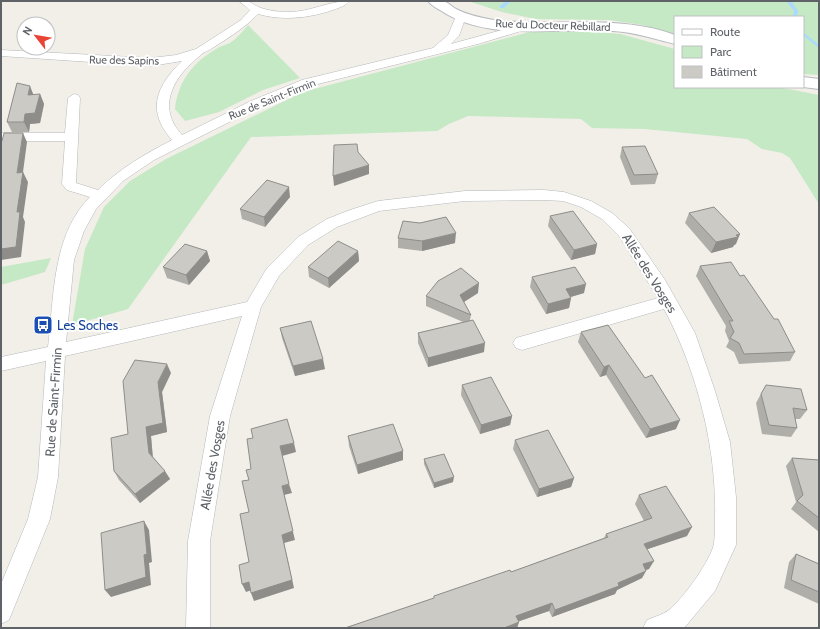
<svg xmlns="http://www.w3.org/2000/svg" width="820" height="629" font-family="Cabin,sans-serif">
	<style>
		.green { fill: #c5e8c5 }
		.lines { fill: none; stroke-linecap: round; stroke-linejoin: round }
		.stream { fill: #aadaff; fill-rule: evenodd }
		.street-casing { stroke: #b5b8bc; stroke-width: 1 }
		.secondary-casing { stroke: #b6babf; stroke-width: 2 }
		.street { fill: #fff; fill-rule: evenodd }
		.secondary { fill: #fff; fill-rule: evenodd }
		.wall { fill: #afaea9 }
		.shaded-wall { fill: #8f8d8a }
		.building { fill: #cccac5; stroke: #8f8d8a }
		.labels { text-anchor: middle; stroke-width: 4; stroke-linejoin: round; paint-order: stroke }
		.far-street-label { font-size: 11px; fill: #5f6368; stroke: #fff }
		.street-label { font-size: 13px; fill: #5f6368; stroke: #fff }
		.transit-label { font-size: 13px; fill: #164399; stroke: #fff; text-anchor: start }
	</style>
	<rect width="100%" height="100%" fill="#f1efe8"/>
	<path class="green" d="M 468,1 L 819,1 L 819,75 L 803,74 L 803,17 L 675,17 L 675,35 L 643,25 L 609,20 L 536,19 L 502,12 Z
		M 248,25 L 300,78 L 263,90 L 219,112 L 185,121 L 175,109 C 178,82 192,63 216,49 C 220,46 226,45 230,43 C 237,38 243,31 248,25 Z
		M 574,30 L 620,34 L 675,49 L 675,87 L 778,87 L 819,95 L 819,204 L 790,158 L 782,153 L 762,149 L 747,139 L 645,129 L 592,128 L 581,119 L 468,116 L 449,124 L 437,131 L 251,137 L 128,309 L 72,325 L 85,249 L 104,207 L 130,181 L 166,159 L 303,92 L 534,31 Z
		M 51,258 L 45,272 L 1,285 L 1,267 Z"/>
	<g class="lines">
		<path class="stream" d="M 506,1 L 511,1 L 504,8 L 500,8 L 500,6 Z
			M 788,1 L 793,1 L 792,2 L 798,11 L 797,17 L 793,17 L 794,11 L 787,2 Z
			M 803,32 L 819,45 L 819,48 L 803,35 Z"/>
		<defs>
			<path id="street" d="M 239,1 C 254,1 250,4 261,8 C 270,11 280,12 289,12 C 310,12 329,1 349,1 C 346,6 338,8 333,10 C 309,18 283,21 258,14 C 245,28 228,38 211,49 C 208,51 203,52 201,55 C 175,75 155,106 182,135 L 251,101 L 302,80 L 433,48 L 448,35 L 457,14 L 461,13 L 466,16 L 459,36 L 451,44 L 527,23 L 533,26 L 531,28 L 478,44 L 310,86 L 259,107 L 154,160 L 123,181 L 96,209 L 84,231 L 74,260 L 66,342 L 247,302 L 267,268 L 298,237 L 327,219 L 350,210 L 378,201 L 465,191 L 544,190 L 564,192 L 591,201 L 612,213 L 629,228 L 665,280 L 695,333 L 715,391 L 730,442 L 736,497 L 736,545 L 715,591 L 685,627 L 643,628 L 647,620 C 653,617 663,615 669,610 C 682,600 712,559 714,543 C 715,535 715,526 715,519 C 717,449 697,370 664,309 L 522,350 L 516,348 L 513,343 L 516,338 L 658,298 L 619,236 L 602,219 L 581,207 L 563,201 L 544,200 L 465,201 L 379,211 L 337,227 L 308,245 L 279,276 L 261,307 L 230,416 L 210,541 L 210,628 L 186,628 L 188,541 L 210,416 L 242,316 L 65,356 L 58,477 L 50,519 L 9,620 L 1,624 L 1,584 L 28,519 L 38,477 L 46,361 L 1,371 L 1,357 L 48,347 C 54,297 52,235 90,197 L 67,190 L 62,184 L 65,141 L 1,141 L 1,133 L 65,133 L 68,98 L 74,94 L 78,95 L 80,98 L 76,183 L 98,190 C 120,168 145,154 172,140 C 146,111 156,86 182,61 L 151,66 L 1,56 L 1,50 L 151,58 L 176,55 L 196,49 L 241,20 L 250,10 Z"/>
			<path id="secondary" d="M 428,1 C 433,1 439,0 443,1 C 448,2 452,7 456,9 C 467,15 482,18 494,20 C 555,28 616,13 675,35 L 675,44 C 654,39 635,32 613,31 C 559,27 488,43 440,10 C 436,8 431,5 428,1 Z
				M 803,77 L 819,79 L 819,89 L 803,87 Z"/>
		</defs>
		<use href="#street" class="street-casing"/>
		<use href="#secondary" class="secondary-casing"/>
		<use href="#street" class="street"/>
		<use href="#secondary" class="secondary"/>
	</g>
	<path class="wall" d="M 40,94 L 44,104 L 40,123 L 30,124 L 29,132 L 12,132 L 7,122 L 34,95 Z
		M 622,147 L 658,174 L 655,184 L 631,185 L 620,157 Z
		M 290,197 L 265,227 L 242,219 L 240,209 Z
		M 689,213 L 736,244 L 734,245 L 733,247 L 711,253 L 685,223 Z
		M 550,216 L 597,244 L 595,254 L 571,260 L 548,226 Z
		M 398,238 L 455,243 L 422,251 L 398,248 Z
		M 207,251 L 210,261 L 189,285 L 167,278 L 163,267 Z
		M 358,251 L 359,261 L 329,288 L 309,277 L 308,267 Z
		M 700,266 L 740,276 L 795,352 L 790,361 L 739,364 L 734,352 L 726,347 L 729,341 L 725,331 L 726,326 L 696,276 Z
		M 532,277 L 584,293 L 571,297 L 569,308 L 546,314 L 530,287 Z
		M 478,293 L 464,302 L 471,315 L 470,320 L 484,352 L 428,367 L 418,343 L 418,333 L 463,322 L 426,306 L 426,296 Z
		M 280,328 L 325,369 L 295,376 L 282,338 Z
		M 581,332 L 676,429 L 646,438 L 606,375 L 600,377 L 578,342 Z
		M 171,373 L 162,392 L 167,432 L 151,436 L 153,457 L 170,479 L 140,503 L 119,480 L 114,471 L 128,434 Z
		M 462,385 L 512,416 L 510,425 L 480,434 L 461,395 Z
		M 766,385 L 807,410 L 800,419 L 795,419 L 797,428 L 791,437 L 762,434 L 756,403 Z
		M 348,436 L 403,451 L 403,460 L 358,474 L 349,446 Z
		M 515,440 L 574,478 L 571,487 L 537,497 L 513,449 Z
		M 792,458 L 819,460 L 819,532 L 791,509 L 796,502 L 786,466 Z
		M 424,459 L 453,482 L 434,488 L 424,464 Z
		M 639,495 L 687,536 L 647,549 L 649,569 L 646,570 L 642,578 L 617,590 L 615,594 L 552,617 L 549,611 L 519,621 L 519,622 L 517,628 L 345,628 L 434,598 L 434,596 L 511,572 L 604,538 L 606,534 L 644,521 L 635,504 Z
		M 796,554 L 819,564 L 819,604 L 784,588 L 789,562 Z"/>
	<path class="shaded-wall" d="M 30,86 L 34,96 L 28,95 Z
		M 40,94 L 44,104 L 40,123 L 30,124 L 29,132 L 24,122 L 25,114 Z
		M 23,133 L 27,142 L 23,172 L 28,182 L 23,217 L 25,222 L 21,257 L 1,260 L 1,249 L 17,212 L 17,173 Z
		M 369,165 L 369,174 L 334,186 L 333,176 Z
		M 289,187 L 290,197 L 265,227 L 264,217 Z
		M 456,233 L 455,243 L 422,251 L 422,241 Z
		M 740,234 L 736,244 L 734,245 L 733,247 L 711,253 L 716,242 Z
		M 597,244 L 595,254 L 571,260 L 574,250 Z
		M 207,251 L 210,261 L 189,285 L 186,275 Z
		M 358,251 L 359,261 L 329,288 L 328,278 Z
		M 479,283 L 478,293 L 459,305 L 460,295 Z
		M 586,284 L 584,293 L 563,299 L 566,289 Z
		M 571,298 L 569,308 L 546,314 L 548,304 Z
		M 485,343 L 484,352 L 428,367 L 428,358 Z
		M 323,359 L 325,369 L 295,376 L 293,366 Z
		M 167,364 L 171,373 L 162,392 L 167,432 L 151,436 L 153,462 L 149,453 L 146,427 L 158,382 Z
		M 609,365 L 606,375 L 600,377 L 604,367 Z
		M 512,416 L 510,425 L 480,434 L 481,425 Z
		M 680,420 L 676,429 L 646,438 L 650,429 Z
		M 294,443 L 296,452 L 282,456 L 280,446 Z
		M 403,451 L 403,460 L 358,474 L 357,465 Z
		M 165,471 L 170,479 L 140,503 L 135,494 Z
		M 454,477 L 453,482 L 434,488 L 434,483 Z
		M 574,478 L 571,487 L 537,497 L 539,489 Z
		M 289,484 L 292,493 L 284,495 L 295,540 L 284,543 L 294,588 L 254,601 L 251,593 L 282,535 L 282,486 Z
		M 144,521 L 149,530 L 152,562 L 149,563 L 151,585 L 111,597 L 105,590 L 144,555 Z
		M 692,527 L 687,536 L 639,552 L 644,544 Z
		M 654,561 L 649,569 L 638,572 L 643,564 Z
		M 646,571 L 642,578 L 617,590 L 615,594 L 552,617 L 555,610 Z
		M 249,582 L 252,590 L 246,592 L 242,584 Z
		M 552,603 L 549,611 L 514,623 L 516,616 Z
		M 519,622 L 517,628 L 504,628 Z"/>
	<path class="building" d="M 17,83 L 30,86 L 28,95 L 40,94 L 35,113 L 25,114 L 24,122 L 7,122 Z
		M 4,133 L 23,133 L 17,173 L 23,172 L 17,212 L 20,212 L 16,247 L 1,249 L 1,141 L 2,141 Z
		M 357,144 L 358,152 L 369,165 L 333,176 L 334,145 Z
		M 645,146 L 658,174 L 634,175 L 622,147 Z
		M 267,180 L 289,187 L 264,217 L 240,209 Z
		M 714,207 L 740,234 L 736,235 L 738,237 L 716,242 L 689,213 Z
		M 573,211 L 597,244 L 574,250 L 550,216 Z
		M 446,217 L 456,233 L 422,241 L 398,238 L 403,221 L 420,223 Z
		M 338,241 L 358,251 L 328,278 L 308,267 Z
		M 185,244 L 207,251 L 186,275 L 163,267 Z
		M 731,262 L 740,276 L 744,275 L 774,319 L 778,319 L 795,352 L 744,354 L 739,343 L 730,338 L 734,332 L 729,321 L 733,321 L 700,266 Z
		M 575,267 L 586,284 L 566,289 L 571,298 L 548,304 L 532,277 Z
		M 461,268 L 479,283 L 460,295 L 471,315 L 426,296 L 438,281 Z
		M 473,320 L 485,343 L 428,358 L 418,333 Z
		M 311,321 L 323,359 L 293,366 L 280,328 Z
		M 608,325 L 645,378 L 652,375 L 680,420 L 650,429 L 609,365 L 604,367 L 581,332 Z
		M 135,360 L 167,364 L 158,382 L 163,423 L 146,427 L 149,453 L 165,471 L 135,494 L 114,471 L 111,438 L 128,434 L 123,381 Z
		M 491,377 L 512,416 L 481,425 L 462,385 Z
		M 766,385 L 801,389 L 807,410 L 793,408 L 797,428 L 769,425 L 761,394 Z
		M 287,419 L 294,443 L 280,446 L 289,484 L 282,486 L 293,531 L 282,535 L 292,580 L 251,593 L 249,582 L 242,584 L 239,565 L 249,562 L 240,514 L 249,512 L 242,481 L 249,480 L 246,470 L 251,469 L 247,439 L 253,438 L 251,429 Z
		M 393,424 L 403,451 L 357,465 L 348,436 Z
		M 548,430 L 574,478 L 539,489 L 515,440 Z
		M 444,454 L 454,477 L 434,483 L 424,459 Z
		M 792,458 L 819,460 L 819,518 L 797,501 L 803,495 Z
		M 666,486 L 692,527 L 644,544 L 654,561 L 643,564 L 646,571 L 618,583 L 619,586 L 555,610 L 552,603 L 516,616 L 519,622 L 504,628 L 345,628 L 434,598 L 434,596 L 510,570 L 511,572 L 608,537 L 606,534 L 652,518 L 639,495 Z
		M 144,521 L 147,554 L 144,555 L 146,577 L 105,590 L 101,533 Z
		M 796,554 L 819,564 L 819,592 L 791,580 Z"/>
	<defs>
		<symbol id="bus-square" viewBox="-11 -11 22 22"><rect x="-9" y="-9" width="18" height="18" rx="4" fill="#1a4fb4" stroke="#fff"/><path d="M-5-6H5V4H4V6H2V4H-2V6H-4V4H-5ZM-3.5-4V0h7V-4ZM-3.5 1.2v1.5H-2V1.2ZM2 1.2v1.5H3.5V1.2Z" fill="#fff"/></symbol>
	</defs>
	<g fill-rule="evenodd">
		<use href="#bus-square" x="32" y="314" width="22" height="22"/>
	</g>
	<g class="labels">
		<g class="far-street-label">
			<text transform="translate(553 25) rotate(2)" y="4">Rue du Docteur Rebillard</text>
			<text transform="translate(124 60) rotate(1)" y="4">Rue des Sapins</text>
			<text transform="translate(272 99) rotate(-22)" y="4">Rue de Saint-Firmin</text>
		</g>
		<g class="street-label">
			<text transform="translate(650 273) rotate(58)" y="5">Allée des Vosges</text>
			<text transform="translate(53 402) rotate(-86)" y="5">Rue de Saint-Firmin</text>
			<text transform="translate(212 465) rotate(-80)" y="5">Allée des Vosges</text>
		</g>
		<g class="transit-label">
			<text x="57" y="330">Les Soches</text>
		</g>
	</g>
	<rect width="820" height="629" fill="none" stroke="#5f6368" stroke-width="4"/>
	<rect x="674" y="16" width="130" height="72" fill="#ffffff" stroke="#bfc1c3"/>
	<rect x="682" y="29" width="20" height="6" fill="#ffffff" stroke="#bfc1c3"/>
	<text x="710" y="36" font-size="12" fill="#5f6368">Route</text>
	<rect x="682" y="46" width="20" height="12" fill="#c5e8c5" stroke="#bfc1c3"/>
	<text x="710" y="56" font-size="12" fill="#5f6368">Parc</text>
	<rect x="682" y="66" width="20" height="12" fill="#cccac5" stroke="#bfc1c3"/>
	<text x="710" y="76" font-size="12" fill="#5f6368">Bâtiment</text>
	<g transform="translate(36 36) rotate(301)"><circle r="19" fill="#ffffff" stroke="#bfc1c3"/>
	<path d="M0-3L7 15L0 10L-7 15Z" fill="#ea4335"/>
	<text y="-6" font-size="11" font-weight="bold" text-anchor="middle" fill="#5f6368">N</text>
	</g>
</svg>
